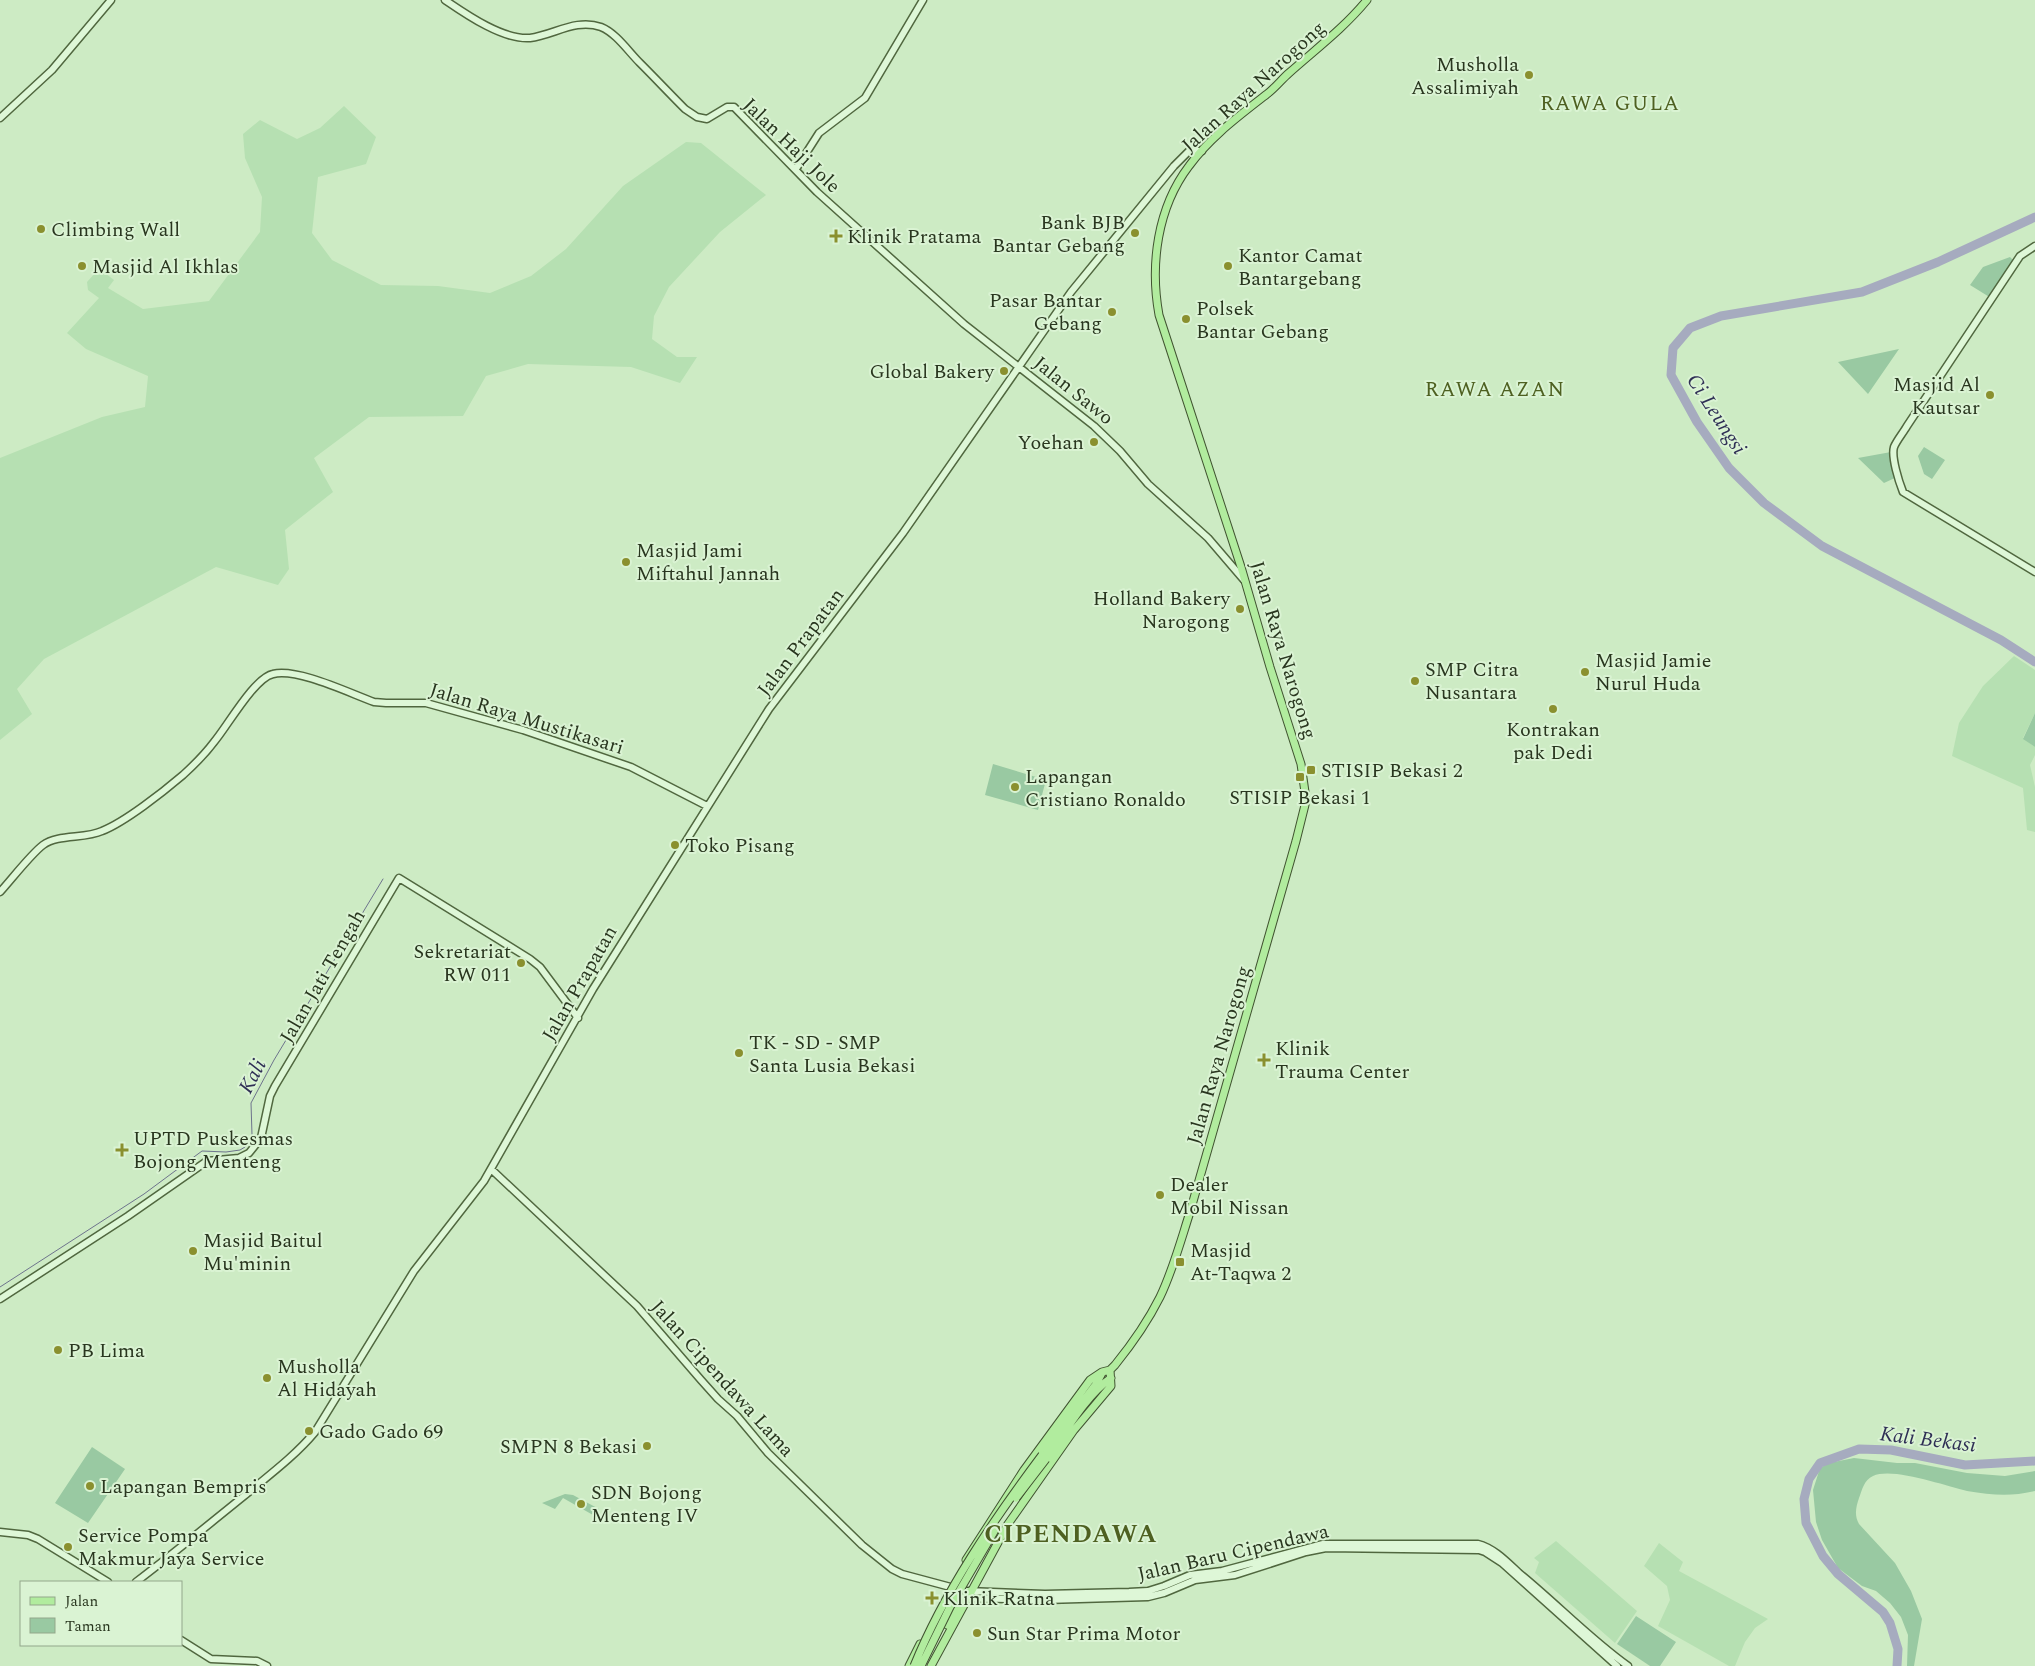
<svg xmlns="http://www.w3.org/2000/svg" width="2035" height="1666" font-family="Spectral,serif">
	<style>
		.farmland { fill: #b6e0b2 }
		.green { fill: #99c9a2 }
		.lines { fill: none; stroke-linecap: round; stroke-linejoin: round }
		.stream { stroke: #6d738c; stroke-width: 1 }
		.river { stroke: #a6abbf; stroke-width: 9 }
		.secondary-casing { stroke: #50673f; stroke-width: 9 }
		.primary-casing { stroke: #405330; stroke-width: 9 }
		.secondary { stroke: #def7d7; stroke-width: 6 }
		.primary { stroke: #b1ec9e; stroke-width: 7 }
		.primary-bridge-casing { stroke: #405330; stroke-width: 9; stroke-linecap: butt }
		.primary-bridge { stroke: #b1ec9e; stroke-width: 7 }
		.poi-dot { fill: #8a902f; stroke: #daf3d3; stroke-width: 2 }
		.labels { text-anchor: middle; stroke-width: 4; stroke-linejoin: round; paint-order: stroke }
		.poi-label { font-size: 20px; fill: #29361f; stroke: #daf3d3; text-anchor: start }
		.street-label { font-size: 20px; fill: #29361f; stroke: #daf3d3 }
		.neighbourhood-label { font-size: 21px; letter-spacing: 1px; fill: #4e6021; stroke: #daf3d3 }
		.water-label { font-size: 21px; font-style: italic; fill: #2f2f55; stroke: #daf3d3 }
		.district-label { font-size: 25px; font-weight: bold; letter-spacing: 1px; fill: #4e6021; stroke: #daf3d3 }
	</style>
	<rect width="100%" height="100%" fill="#cdebc4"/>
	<path class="farmland" d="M 344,106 L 376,137 L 366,164 L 318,177 L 312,233 L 332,260 L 381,285 L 438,286 L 490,293 L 531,276 L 566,249 L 623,186 L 686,142 L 701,143 L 766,195 L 720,232 L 669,287 L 654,316 L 652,339 L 677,357 L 697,357 L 680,383 L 631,367 L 528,364 L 486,376 L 463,416 L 369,417 L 314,458 L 333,492 L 285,530 L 289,569 L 278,585 L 216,567 L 44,659 L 17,689 L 32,714 L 0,740 L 0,458 L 102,417 L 145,407 L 148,376 L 86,349 L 67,333 L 99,298 L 88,290 L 87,282 L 96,272 L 101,270 L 114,280 L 108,288 L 143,309 L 209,301 L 260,232 L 262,197 L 245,158 L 243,134 L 260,120 L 297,139 L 320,128 Z
		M 2014,656 L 2035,670 L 2035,713 L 2023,738 L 2035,747 L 2035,755 L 2030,765 L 2035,787 L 2035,832 L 2027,830 L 2023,788 L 1952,756 L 1959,723 L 1983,686 Z
		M 1556,1541 L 1637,1611 L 1615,1643 L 1535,1573 L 1539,1562 L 1534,1558 Z
		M 1659,1543 L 1683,1562 L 1679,1571 L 1768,1619 L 1755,1628 L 1745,1642 L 1735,1666 L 1729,1666 L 1658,1626 L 1670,1600 L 1667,1586 L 1644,1566 Z"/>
	<path class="green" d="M 2010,257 L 2014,261 L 1991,298 L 1970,285 L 1983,267 Z
		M 1899,349 L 1868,394 L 1838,362 Z
		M 1924,447 L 1945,460 L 1932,479 L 1924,474 L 1918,456 Z
		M 1891,452 L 1897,477 L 1884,483 L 1858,458 Z
		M 2035,713 L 2035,747 L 2023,739 Z
		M 993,764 L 1046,780 L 1038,810 L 985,795 Z
		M 92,1447 L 125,1469 L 88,1523 L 55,1503 Z
		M 1854,1458 L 1897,1463 L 1915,1463 L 1967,1473 L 2005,1476 L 2035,1471 L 2035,1491 C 2010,1497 1992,1495 1967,1491 C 1945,1486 1893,1467 1873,1476 C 1864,1480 1862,1490 1859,1498 C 1856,1507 1854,1515 1859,1524 L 1895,1563 L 1911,1591 L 1922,1619 L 1914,1666 L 1907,1666 L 1908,1635 L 1901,1617 L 1890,1603 L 1876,1591 L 1862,1586 L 1838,1568 L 1822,1540 L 1816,1522 L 1813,1490 L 1820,1468 L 1829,1463 Z
		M 565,1494 L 573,1495 L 599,1509 L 593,1515 L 563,1498 L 555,1509 L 542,1503 Z
		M 1636,1616 L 1676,1642 L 1660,1666 L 1650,1666 L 1617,1644 Z"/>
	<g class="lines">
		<path class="stream" d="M 0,1287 L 144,1194 L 202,1151 L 226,1152 L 240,1150 L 245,1147 L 252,1135 L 251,1103 L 274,1060 L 383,879"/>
		<path class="river" d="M 2035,217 L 1938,262 L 1862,292 L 1721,316 L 1690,328 L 1673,348 L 1671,375 L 1697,422 L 1729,468 L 1764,503 L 1822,546 L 2001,640 L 2035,662
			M 1897,1666 L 1898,1649 L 1890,1623 L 1883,1612 L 1838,1574 L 1823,1556 L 1806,1523 L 1804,1499 L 1809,1479 L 1820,1463 L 1859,1449 L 1891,1450 L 1965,1465 L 2035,1461"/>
		<defs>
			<path id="secondary" d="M 445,0 C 467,15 503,40 530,38 C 554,35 576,18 601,27 C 616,33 628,51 640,63 C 655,78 670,94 685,109 L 697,117 L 707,119 L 727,107 L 734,107 L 817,192 L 964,324 L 1094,426 L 1120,451 L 1148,484 L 1208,538 L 1244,580
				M 0,118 L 52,70 L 111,0
				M 796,169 L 819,133 L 865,98 L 923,0
				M 2035,246 L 2020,256 L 1907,426 C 1903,433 1897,440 1894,447 C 1891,457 1899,482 1903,492 L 2035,572
				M 0,892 C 11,880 31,854 43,845 C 58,834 85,839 102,831 C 125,822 163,792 183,775 C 194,765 205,754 214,742 C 227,727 254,678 273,674 C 298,668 349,693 374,702 L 386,703 L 426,703 L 523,730 L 631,767 L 707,806
				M 491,1169 L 637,1306 L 701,1380 L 718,1399 L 737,1416 L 768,1453 L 862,1545 L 892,1569 L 902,1574 L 958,1589
				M 0,1299 L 128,1216 L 207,1161 L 239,1158 L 249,1153 L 261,1138 L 270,1096 L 275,1086 L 399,878 L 530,959 L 540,967 L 578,1018
				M 0,1532 L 28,1535 L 38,1539 L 108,1582
				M 136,1582 C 173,1554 208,1525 244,1496 C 268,1476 295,1456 315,1432 L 414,1271 L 484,1181 L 593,989 L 769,709 L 903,533 L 1071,292 L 1174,166 L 1189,151 L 1202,151
				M 967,1591 L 1045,1594 L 1129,1592 L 1148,1591 L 1164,1586 L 1190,1575 L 1222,1571 L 1323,1544 L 1478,1544 C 1494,1548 1507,1562 1519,1573 C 1556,1603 1589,1638 1628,1666
				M 963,1598 L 1045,1600 L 1148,1597 L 1164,1593 L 1195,1580 L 1235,1575 L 1306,1552 L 1326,1548 L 1479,1550 L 1485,1552 L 1502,1563 L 1617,1666
				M 181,1640 L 211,1659 L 257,1661 L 267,1666"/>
			<path id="primary" d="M 1042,1455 L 1096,1384 L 1102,1373
				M 1046,1459 C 1064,1434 1086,1395 1111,1378
				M 966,1560 L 1024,1470 L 1090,1380 L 1102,1372 L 1110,1370 L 1115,1365 C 1132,1344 1148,1321 1160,1297 C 1173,1270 1181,1240 1190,1212 L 1296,841 L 1305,805 L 1305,792 L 1301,764 L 1270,667 L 1241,567 L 1159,315 C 1150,265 1157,208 1189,166 C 1210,137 1239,116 1267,94 C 1275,88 1282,79 1289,73 C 1316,49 1344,28 1367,0
				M 947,1625 L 961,1596 L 970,1591
				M 909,1666 L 920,1644
				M 931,1666 L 1008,1524 L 1074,1430 L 1111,1386 L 1110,1370"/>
		</defs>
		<use href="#secondary" class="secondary-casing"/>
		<use href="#primary" class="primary-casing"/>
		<use href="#secondary" class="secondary"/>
		<use href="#primary" class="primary"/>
		<defs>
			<path id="primary-bridge" d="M 1016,1498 L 1046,1459
				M 914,1666 C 944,1592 994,1519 1042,1455
				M 921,1666 L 950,1607 L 995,1530"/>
		</defs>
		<use href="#primary-bridge" class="primary-bridge-casing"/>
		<use href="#primary-bridge" class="primary-bridge"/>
	</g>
	<g class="poi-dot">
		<circle cx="1529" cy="75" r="5"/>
		<circle cx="41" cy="229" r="5"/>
		<circle cx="1135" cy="233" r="5"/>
		<path d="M833.5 228.5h5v5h5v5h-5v5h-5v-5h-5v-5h5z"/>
		<circle cx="82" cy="266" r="5"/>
		<circle cx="1228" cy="266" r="5"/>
		<circle cx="1112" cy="312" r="5"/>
		<circle cx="1186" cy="319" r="5"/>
		<circle cx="1004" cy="371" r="5"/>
		<circle cx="1990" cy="395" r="5"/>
		<circle cx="1094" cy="442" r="5"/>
		<circle cx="626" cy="562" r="5"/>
		<circle cx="1240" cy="609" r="5"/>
		<circle cx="1585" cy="672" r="5"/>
		<circle cx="1415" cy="681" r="5"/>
		<circle cx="1553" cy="709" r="5"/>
		<rect x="1306" y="765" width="10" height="10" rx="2.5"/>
		<rect x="1295" y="772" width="10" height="10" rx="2.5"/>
		<circle cx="1015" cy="787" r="5"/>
		<circle cx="675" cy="845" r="5"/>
		<circle cx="521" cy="963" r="5"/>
		<circle cx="739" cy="1053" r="5"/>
		<path d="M1261.5 1052.5h5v5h5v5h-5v5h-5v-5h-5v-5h5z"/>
		<path d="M119.5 1142.5h5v5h5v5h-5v5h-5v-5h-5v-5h5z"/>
		<circle cx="1160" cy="1195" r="5"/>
		<circle cx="193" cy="1251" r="5"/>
		<rect x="1175" y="1257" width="10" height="10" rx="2.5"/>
		<circle cx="58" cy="1350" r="5"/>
		<circle cx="267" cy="1378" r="5"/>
		<circle cx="309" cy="1431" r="5"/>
		<circle cx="647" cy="1446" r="5"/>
		<circle cx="90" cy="1486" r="5"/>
		<circle cx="581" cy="1504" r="5"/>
		<circle cx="68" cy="1547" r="5"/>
		<path d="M929.5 1590.5h5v5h5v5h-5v5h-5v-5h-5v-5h5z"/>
		<circle cx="977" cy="1633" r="5"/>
	</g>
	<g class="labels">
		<g class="poi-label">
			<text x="1519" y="71" text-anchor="end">Musholla<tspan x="1519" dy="23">Assalimiyah</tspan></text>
			<text x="1125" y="229" text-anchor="end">Bank BJB<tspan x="1125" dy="23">Bantar Gebang</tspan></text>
			<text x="51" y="236">Climbing Wall</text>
			<text x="847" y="243">Klinik Pratama</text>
			<text x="1238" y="262">Kantor Camat<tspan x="1238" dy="23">Bantargebang</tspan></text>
			<text x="92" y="273">Masjid Al Ikhlas</text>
			<text x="1102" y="307" text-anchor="end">Pasar Bantar<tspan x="1102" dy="23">Gebang</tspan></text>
			<text x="1196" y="315">Polsek<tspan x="1196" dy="23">Bantar Gebang</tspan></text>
			<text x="994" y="378" text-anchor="end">Global Bakery</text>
			<text x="1980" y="391" text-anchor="end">Masjid Al<tspan x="1980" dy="23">Kautsar</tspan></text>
			<text x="1084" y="449" text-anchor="end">Yoehan</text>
			<text x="636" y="557">Masjid Jami<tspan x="636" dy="23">Miftahul Jannah</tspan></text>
			<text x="1230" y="605" text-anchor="end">Holland Bakery<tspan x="1230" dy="23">Narogong</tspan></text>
			<text x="1595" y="667">Masjid Jamie<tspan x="1595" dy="23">Nurul Huda</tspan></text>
			<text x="1425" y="676">SMP Citra<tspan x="1425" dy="23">Nusantara</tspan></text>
			<text x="1553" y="736" text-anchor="middle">Kontrakan<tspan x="1553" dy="23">pak Dedi</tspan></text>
			<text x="1321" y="777">STISIP Bekasi 2</text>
			<text x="1025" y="783">Lapangan<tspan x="1025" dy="23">Cristiano Ronaldo</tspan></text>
			<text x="1300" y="804" text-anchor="middle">STISIP Bekasi 1</text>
			<text x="685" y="852">Toko Pisang</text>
			<text x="511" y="958" text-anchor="end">Sekretariat<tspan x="511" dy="23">RW 011</tspan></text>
			<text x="749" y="1049">TK - SD - SMP<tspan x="749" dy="23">Santa Lusia Bekasi</tspan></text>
			<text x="1275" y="1055">Klinik<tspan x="1275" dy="23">Trauma Center</tspan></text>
			<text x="133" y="1145">UPTD Puskesmas<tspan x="133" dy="23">Bojong Menteng</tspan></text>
			<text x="1170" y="1191">Dealer<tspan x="1170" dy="23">Mobil Nissan</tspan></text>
			<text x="203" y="1247">Masjid Baitul<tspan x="203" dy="23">Mu'minin</tspan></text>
			<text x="1190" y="1257">Masjid<tspan x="1190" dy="23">At-Taqwa 2</tspan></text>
			<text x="68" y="1357">PB Lima</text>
			<text x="277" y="1373">Musholla<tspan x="277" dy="23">Al Hidayah</tspan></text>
			<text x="319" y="1438">Gado Gado 69</text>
			<text x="637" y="1453" text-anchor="end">SMPN 8 Bekasi</text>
			<text x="100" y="1493">Lapangan Bempris</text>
			<text x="591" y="1499">SDN Bojong<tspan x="591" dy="23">Menteng IV</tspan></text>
			<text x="78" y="1542">Service Pompa<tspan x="78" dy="23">Makmur Jaya Service</tspan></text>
			<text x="943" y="1605">Klinik Ratna</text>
			<text x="987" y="1640">Sun Star Prima Motor</text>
		</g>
		<g class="street-label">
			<text transform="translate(1253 86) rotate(-42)" y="7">Jalan Raya Narogong</text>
			<text transform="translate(792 145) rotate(44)" y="7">Jalan Haji Jole</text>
			<text transform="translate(1074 390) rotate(39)" y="7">Jalan Sawo</text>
			<text transform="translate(800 642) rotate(-53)" y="7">Jalan Prapatan</text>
			<text transform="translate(1284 650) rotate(73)" y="7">Jalan Raya Narogong</text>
			<text transform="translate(527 718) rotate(17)" y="7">Jalan Raya Mustikasari</text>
			<text transform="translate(322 976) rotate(-60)" y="7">Jalan Jati Tengah</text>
			<text transform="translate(579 983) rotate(-60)" y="7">Jalan Prapatan</text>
			<text transform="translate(1218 1055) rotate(-74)" y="7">Jalan Raya Narogong</text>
			<text transform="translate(723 1378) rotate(48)" y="7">Jalan Cipendawa Lama</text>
			<text transform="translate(1233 1552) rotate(-13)" y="7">Jalan Baru Cipendawa</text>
		</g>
		<g class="neighbourhood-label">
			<text x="1610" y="110">RAWA GULA</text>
			<text x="1495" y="396">RAWA AZAN</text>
		</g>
		<g class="water-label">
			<text transform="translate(1717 414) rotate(57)" y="7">Ci Leungsi</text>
			<text transform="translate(252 1076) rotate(-62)" y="7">Kali</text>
			<text transform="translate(1928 1439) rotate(7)" y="7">Kali Bekasi</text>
		</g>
		<g class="district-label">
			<text x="1071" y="1542">CIPENDAWA</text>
		</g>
	</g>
	<rect x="20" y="1581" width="162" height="65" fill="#daf3d3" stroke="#93a78b"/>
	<rect x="30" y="1597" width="25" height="8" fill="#b1ec9e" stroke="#93a78b"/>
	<text x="65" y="1606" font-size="15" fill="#29361f">Jalan</text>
	<rect x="30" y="1618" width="25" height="15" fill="#99c9a2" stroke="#93a78b"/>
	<text x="65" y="1631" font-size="15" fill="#29361f">Taman</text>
</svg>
